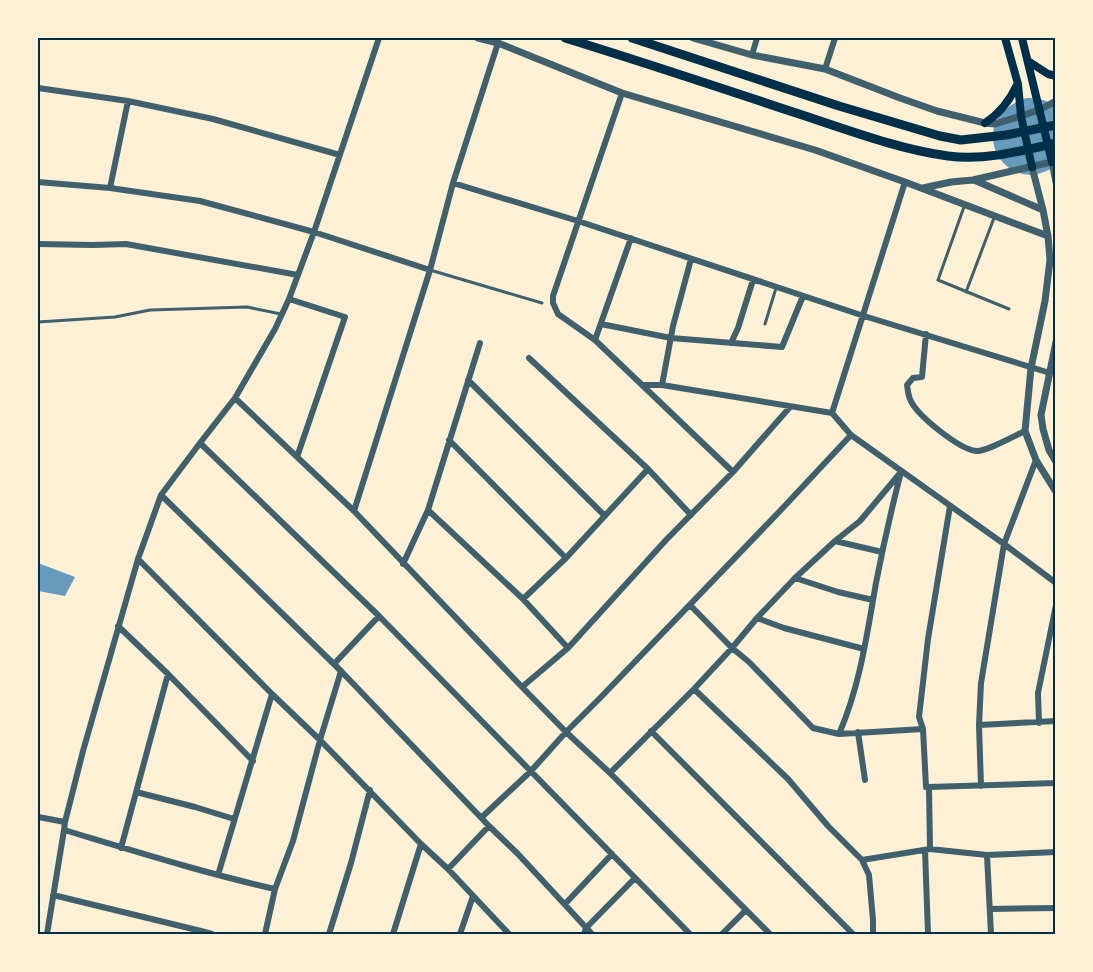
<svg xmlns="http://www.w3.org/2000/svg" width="1093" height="972" font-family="'Nunito Sans',sans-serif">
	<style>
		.water { fill: #669bbc }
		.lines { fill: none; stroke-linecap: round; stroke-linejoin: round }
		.service { stroke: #3f606c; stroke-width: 3 }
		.minor { stroke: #3f606c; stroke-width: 6 }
		.tertiary { stroke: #3f606c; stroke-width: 7 }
		.secondary { stroke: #003049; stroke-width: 8 }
		.trunk { stroke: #003049; stroke-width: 9 }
		.neatline { fill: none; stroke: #003049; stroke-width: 2 }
	</style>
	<rect width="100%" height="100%" fill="#fdf0d5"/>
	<path class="water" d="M 1026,98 C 1037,98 1047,99 1055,107 L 1055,166 C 1005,201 960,120 1026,98 Z
		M 38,563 L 75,577 L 65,596 L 38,591 Z"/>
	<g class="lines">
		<path class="service" d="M 965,204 L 938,280 L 1009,309
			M 430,270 L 542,303
			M 966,292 L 994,218
			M 38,322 L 115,317 L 150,310 L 247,307 L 281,314
			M 765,324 L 776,288"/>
		<path class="minor" d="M 752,55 L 757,38
			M 825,69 L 835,38
			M 38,88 L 128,101 L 213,119 L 340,155
			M 622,93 L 553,296 L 553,303 L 558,314 L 595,340 L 733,472
			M 38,182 L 110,188 L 200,201 L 314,232 L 430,270
			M 453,183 L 578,221 L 864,316 L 1050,373
			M 110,188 L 128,101
			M 38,244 L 93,245 L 126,244 L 298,275
			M 289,299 L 345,317 L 297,457
			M 601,324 L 671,338 L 782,347 L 803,296
			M 926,334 L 922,377 L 913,378 L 907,385 C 908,390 908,395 910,399 C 916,415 959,449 976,451 C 986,452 1014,436 1025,431
			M 595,340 L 631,238
			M 731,343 L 738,328 L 753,280
			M 529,358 L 648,469 L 691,515
			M 468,380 L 605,516
			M 644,385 L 662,385 L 832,413 L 851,435 L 1004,544 L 1056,583
			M 662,385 L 673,326 L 691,259
			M 235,398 L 354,511 L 522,687 L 566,732 L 610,773 L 770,934
			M 832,413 L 905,182
			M 449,440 L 566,558
			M 200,443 L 379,616 L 690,934
			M 161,495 L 341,671 L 489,826 L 518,854 L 592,934
			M 428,510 L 523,599 L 568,648
			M 354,511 L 430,270 L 453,183 L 498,43
			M 835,541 L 882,552
			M 138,559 L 272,694 L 320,740 L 421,844 L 448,869 L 509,934
			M 403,564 L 428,510 L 480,343
			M 795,578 L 838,592 L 873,600
			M 523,599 L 566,558 L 648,469
			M 690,605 L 732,648 L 749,662 L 813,728 L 839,734 L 923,729
			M 757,618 L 784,628 L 864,649
			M 118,626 L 168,674 L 253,761
			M 334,664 L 379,616
			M 522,687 L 568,648 L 666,540 L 733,472 L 790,407
			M 694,689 L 788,779 L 828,826 L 862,860 L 869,875 L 873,920 L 873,934
			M 1039,723 L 1038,693 L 1056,605
			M 979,725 L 1056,721
			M 651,731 L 853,934
			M 858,732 L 865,780
			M 839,734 C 860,686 867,634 876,583 C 883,547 891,511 900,476
			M 610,773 L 694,689 L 732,648 L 757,618 L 795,578 L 835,541 L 860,521 L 901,472
			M 981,786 L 979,725 L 981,683 L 1004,544 L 1036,460
			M 929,787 L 1056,783
			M 136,792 L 195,807 L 234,819
			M 38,817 L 65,822
			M 482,817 L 531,771 L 566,732 L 601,697 L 779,512 L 851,435
			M 64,830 C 134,851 204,873 275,889
			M 121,848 L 168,674
			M 930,849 L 929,787 L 926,787 L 923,729 L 919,717 L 928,639 L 950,506
			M 925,850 L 928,934
			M 987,855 L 1056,852
			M 862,860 L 930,849 L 987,855 L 991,934
			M 448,869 L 489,826
			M 218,875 L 272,694
			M 53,895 L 201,931 L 212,934
			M 565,904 L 612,854
			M 990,909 L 1056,908
			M 47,934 L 64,830 L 65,822 L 83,751 L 138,559 L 161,495 L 200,443 L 235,398 L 275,329 L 289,299 L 314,232 L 379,38
			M 265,934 L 275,889 L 293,841 L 320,740 L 341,671
			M 329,934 L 351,863 L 370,790
			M 393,934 L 421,844
			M 460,934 L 473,896
			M 584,934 L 586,928 L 635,878
			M 722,934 L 746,910"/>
		<path class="tertiary" d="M 478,38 L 498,43 L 622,93 L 815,150 L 905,182 L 1048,236
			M 693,38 L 752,55 L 825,69 L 900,98 L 937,111 L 985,123 L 995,124 L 1021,116 L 1039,110 L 1056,101
			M 1052,162 L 1056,182
			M 1032,167 L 1043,210 L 1048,236 L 1050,260 L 1045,301 L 1031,368 L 1025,431 L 1036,460 L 1056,492
			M 974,180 L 1043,210
			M 923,188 L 951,182 L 973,180 L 1056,161
			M 1056,342 L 1041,415 L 1043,429 L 1049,450 L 1056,462"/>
		<path class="secondary" d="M 1005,38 L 1018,84 L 1021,116 L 1032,167
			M 1022,38 L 1052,162
			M 1028,61 L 1048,74 L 1056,76
			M 985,123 C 999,114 1010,100 1017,85"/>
		<path class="trunk" d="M 565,38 C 640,61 715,86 790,111 C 840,127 896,149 948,156 C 984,161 1021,151 1056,143
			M 632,38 L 839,106 L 940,136 L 961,140 L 1006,135 L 1056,125"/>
	</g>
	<rect width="1093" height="972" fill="none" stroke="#fdf0d5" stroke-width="78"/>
	<rect x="39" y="39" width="1015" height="894" class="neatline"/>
</svg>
